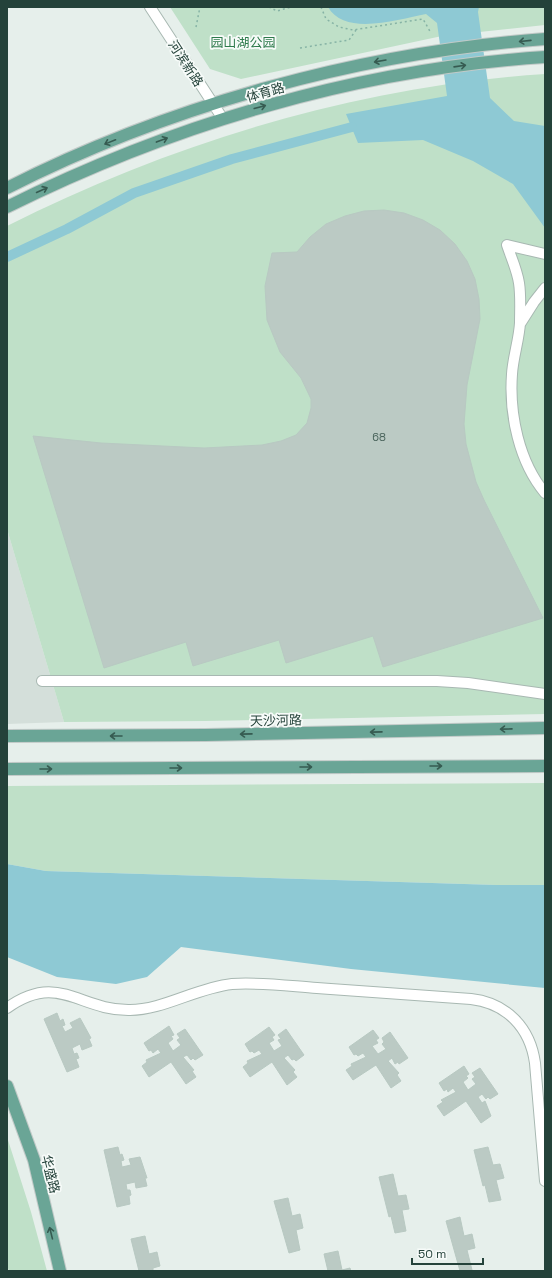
<svg xmlns="http://www.w3.org/2000/svg" width="552" height="1278" font-family="'Space Grotesk','Noto Sans SC',sans-serif">
	<style>
		.built { fill: #d4dfda }
		.green { fill: #bfe0c8 }
		.water { fill: #8ec9d4 }
		.lines { fill: none; stroke-linecap: round; stroke-linejoin: round }
		.canal { stroke: #8ec9d4; stroke-width: 10 }
		.building { fill: #bbcac4; stroke: #b8c9c2 }
		.minor-casing { stroke: #a8b8b2; stroke-width: 12 }
		.major-casing { stroke: #c2cac8; stroke-width: 14 }
		.path { stroke: #86b3a5; stroke-width: 1.5; stroke-dasharray: 2 3; stroke-linecap: butt }
		.minor { stroke: #fff; stroke-width: 10 }
		.major { stroke: #6aa596; stroke-width: 12 }
		.oneway { stroke: #365b51 }
		.labels { text-anchor: middle; stroke-width: 3.5; stroke-linejoin: round; paint-order: stroke }
		.number-label { font-size: 11px; fill: #4a645c }
		.park-label { font-size: 13px; fill: #2d7a4b; stroke: #f7fbf9 }
		.street-label { font-size: 13px; fill: #24423a; stroke: #f7fbf9 }
	</style>
	<rect width="100%" height="100%" fill="#e6efeb"/>
	<path class="built" d="M 7,529 L 64,722 L 7,724 Z"/>
	<path class="green" d="M 170,7 L 545,7 L 545,25 L 442,36 L 241,79 L 210,69 Z
		M 545,74 L 545,714 L 205,721 L 64,722 L 7,529 L 7,226 C 174,142 358,86 545,74 Z
		M 545,783 L 545,885 L 497,885 L 46,871 L 7,864 L 7,786 Z
		M 7,1137 L 31,1212 L 47,1271 L 9,1271 L 7,1265 Z"/>
	<path class="water" d="M 328,7 L 479,7 L 478,12 L 490,98 L 514,121 L 545,126 L 545,228 L 513,184 L 473,161 L 423,140 L 358,143 L 346,114 L 447,96 L 437,23 L 426,14 C 399,19 345,37 328,7 Z
		M 7,864 L 46,871 L 497,885 L 545,885 L 545,988 L 351,969 L 181,947 L 147,977 L 116,984 L 57,977 L 7,957 Z"/>
	<g class="lines">
		<path class="canal" d="M 7,257 L 67,229 L 134,193 L 232,159 L 352,127"/>
	</g>
	<path class="building" d="M 384,210 L 404,213 L 423,220 L 440,230 L 455,244 L 467,261 L 475,279 L 479,299 L 480,319 L 467,385 L 464,424 L 466,444 L 476,482 L 484,500 L 543,618 L 383,667 L 373,636 L 286,663 L 279,640 L 193,666 L 186,642 L 104,668 L 33,436 L 101,443 L 204,448 L 262,445 L 281,441 L 296,435 L 307,423 L 311,408 L 311,399 L 301,378 L 280,352 L 267,320 L 265,286 L 272,253 L 297,252 L 310,237 L 326,224 L 345,216 L 364,211 Z
		M 57,1013 L 60,1021 L 63,1019 L 65,1025 L 62,1026 L 65,1032 L 73,1028 L 70,1023 L 80,1018 L 91,1038 L 89,1039 L 92,1046 L 82,1050 L 80,1044 L 72,1048 L 74,1054 L 77,1053 L 79,1058 L 76,1059 L 79,1067 L 67,1072 L 44,1019 Z
		M 169,1026 L 174,1035 L 171,1036 L 173,1039 L 168,1043 L 173,1051 L 181,1045 L 177,1040 L 180,1038 L 177,1034 L 185,1029 L 203,1055 L 195,1060 L 193,1058 L 191,1060 L 187,1055 L 183,1057 L 194,1070 L 192,1071 L 196,1077 L 186,1084 L 171,1062 L 149,1077 L 142,1066 L 147,1062 L 146,1060 L 161,1053 L 158,1049 L 153,1053 L 151,1050 L 149,1051 L 144,1043 Z
		M 269,1027 L 275,1035 L 272,1037 L 274,1040 L 269,1043 L 274,1051 L 282,1046 L 278,1040 L 281,1039 L 278,1035 L 286,1029 L 304,1055 L 296,1061 L 294,1059 L 292,1060 L 288,1055 L 284,1058 L 295,1070 L 293,1072 L 297,1077 L 287,1085 L 272,1062 L 250,1077 L 243,1067 L 248,1063 L 247,1061 L 262,1054 L 259,1050 L 254,1053 L 252,1051 L 250,1052 L 245,1044 Z
		M 373,1030 L 379,1038 L 376,1040 L 378,1043 L 372,1046 L 378,1054 L 386,1049 L 382,1044 L 384,1042 L 382,1038 L 390,1032 L 408,1058 L 399,1064 L 398,1062 L 395,1064 L 392,1058 L 388,1061 L 399,1073 L 397,1075 L 401,1081 L 391,1088 L 376,1065 L 353,1080 L 346,1070 L 352,1066 L 351,1064 L 366,1057 L 363,1053 L 358,1056 L 356,1054 L 354,1055 L 349,1047 Z
		M 464,1066 L 469,1074 L 466,1076 L 468,1078 L 463,1082 L 468,1090 L 476,1084 L 472,1079 L 475,1077 L 472,1073 L 480,1068 L 498,1094 L 490,1099 L 488,1097 L 486,1099 L 482,1094 L 478,1097 L 482,1103 L 485,1101 L 491,1116 L 481,1123 L 466,1101 L 444,1116 L 437,1106 L 443,1102 L 441,1100 L 456,1092 L 453,1088 L 448,1092 L 447,1089 L 444,1091 L 439,1083 Z
		M 118,1147 L 120,1155 L 122,1154 L 124,1160 L 121,1161 L 122,1167 L 131,1165 L 129,1159 L 140,1157 L 147,1178 L 145,1178 L 147,1186 L 136,1188 L 135,1182 L 126,1184 L 127,1190 L 130,1190 L 131,1195 L 129,1196 L 130,1204 L 117,1207 L 104,1150 Z
		M 488,1147 L 493,1165 L 500,1164 L 504,1178 L 496,1180 L 501,1200 L 489,1202 L 485,1185 L 483,1186 L 474,1150 Z
		M 393,1174 L 398,1196 L 406,1195 L 409,1209 L 402,1210 L 406,1231 L 395,1233 L 391,1216 L 389,1217 L 379,1177 Z
		M 288,1198 L 292,1216 L 300,1214 L 303,1228 L 296,1230 L 300,1250 L 289,1253 L 274,1201 Z
		M 460,1217 L 464,1236 L 472,1234 L 475,1248 L 467,1250 L 472,1270 L 468,1271 L 460,1271 L 446,1221 Z
		M 145,1236 L 149,1254 L 157,1252 L 160,1266 L 153,1268 L 153,1271 L 139,1271 L 131,1239 Z
		M 338,1251 L 342,1270 L 350,1268 L 351,1271 L 328,1271 L 324,1254 Z"/>
	<g class="lines">
		<defs>
			<path id="minor" d="M 150,7 L 223,119
				M 545,254 L 507,245 C 511,257 517,270 519,283 C 521,296 520,310 520,323 C 519,340 513,357 512,374 C 509,414 519,462 545,493
				M 520,324 L 534,302 L 545,288
				M 42,681 L 437,681 L 468,683 L 545,694
				M 7,1008 C 59,971 79,1011 130,1010 C 163,1010 196,988 232,984 C 260,982 289,986 317,988 C 368,992 419,995 471,999 C 506,1003 530,1027 535,1063 L 545,1181"/>
			<path id="major" d="M 7,188 C 170,105 363,52 545,39
				M 7,207 C 174,124 358,69 545,57
				M 7,736 L 205,735 L 545,728
				M 7,769 L 545,766
				M 7,1086 L 34,1160 L 60,1271"/>
		</defs>
		<use href="#minor" class="minor-casing"/>
		<use href="#major" class="major-casing"/>
		<path class="path" d="M 269,7 L 277,11 L 291,7
			M 321,7 L 326,19 L 339,27 L 353,30 L 423,19 L 431,33
			M 196,27 L 200,7
			M 300,48 L 349,40 L 356,30"/>
		<use href="#minor" class="minor"/>
		<use href="#major" class="major"/>
	</g>
	<defs><path id="oneway-shaft" d="M-6 0H5M1.5-3L5.5 0L1.5 3" fill="none" stroke-width="1.6" stroke-linecap="round" stroke-linejoin="round"/></defs>
	<g class="oneway">
		<use href="#oneway-shaft" transform="translate(525 41) rotate(174)"/>
		<use href="#oneway-shaft" transform="translate(380 61) rotate(170)"/>
		<use href="#oneway-shaft" transform="translate(460 66) rotate(-8)"/>
		<use href="#oneway-shaft" transform="translate(260 107) rotate(-15)"/>
		<use href="#oneway-shaft" transform="translate(162 140) rotate(-20)"/>
		<use href="#oneway-shaft" transform="translate(110 142) rotate(158)"/>
		<use href="#oneway-shaft" transform="translate(42 190) rotate(-24)"/>
		<use href="#oneway-shaft" transform="translate(506 729) rotate(179)"/>
		<use href="#oneway-shaft" transform="translate(376 732) rotate(179)"/>
		<use href="#oneway-shaft" transform="translate(246 734) rotate(179)"/>
		<use href="#oneway-shaft" transform="translate(116 736) rotate(180)"/>
		<use href="#oneway-shaft" transform="translate(436 766)"/>
		<use href="#oneway-shaft" transform="translate(306 767)"/>
		<use href="#oneway-shaft" transform="translate(176 768)"/>
		<use href="#oneway-shaft" transform="translate(46 769)"/>
		<use href="#oneway-shaft" transform="translate(51 1233) rotate(-104)"/>
	</g>
	<g class="labels">
		<g class="number-label">
			<text x="379" y="441">68</text>
		</g>
		<g class="park-label">
			<text x="243" y="47">园山湖公园</text>
		</g>
		<g class="street-label">
			<text transform="translate(186 63) rotate(57)" y="5">河滨新路</text>
			<text transform="translate(265 92) rotate(-16)" y="5">体育路</text>
			<text transform="translate(276 720) rotate(-1)" y="5">天沙河路</text>
			<text transform="translate(51 1174) rotate(76)" y="5">华盛路</text>
		</g>
	</g>
	<rect width="552" height="1278" fill="none" stroke="#24423a" stroke-width="16"/>
	<path d="M412 1258v6h71v-6" fill="none" stroke="#24423a" stroke-width="2"/>
	<text x="418" y="1258" font-size="12" fill="#24423a" stroke="#f7fbf9" stroke-width="3" paint-order="stroke">50 m</text>
</svg>
